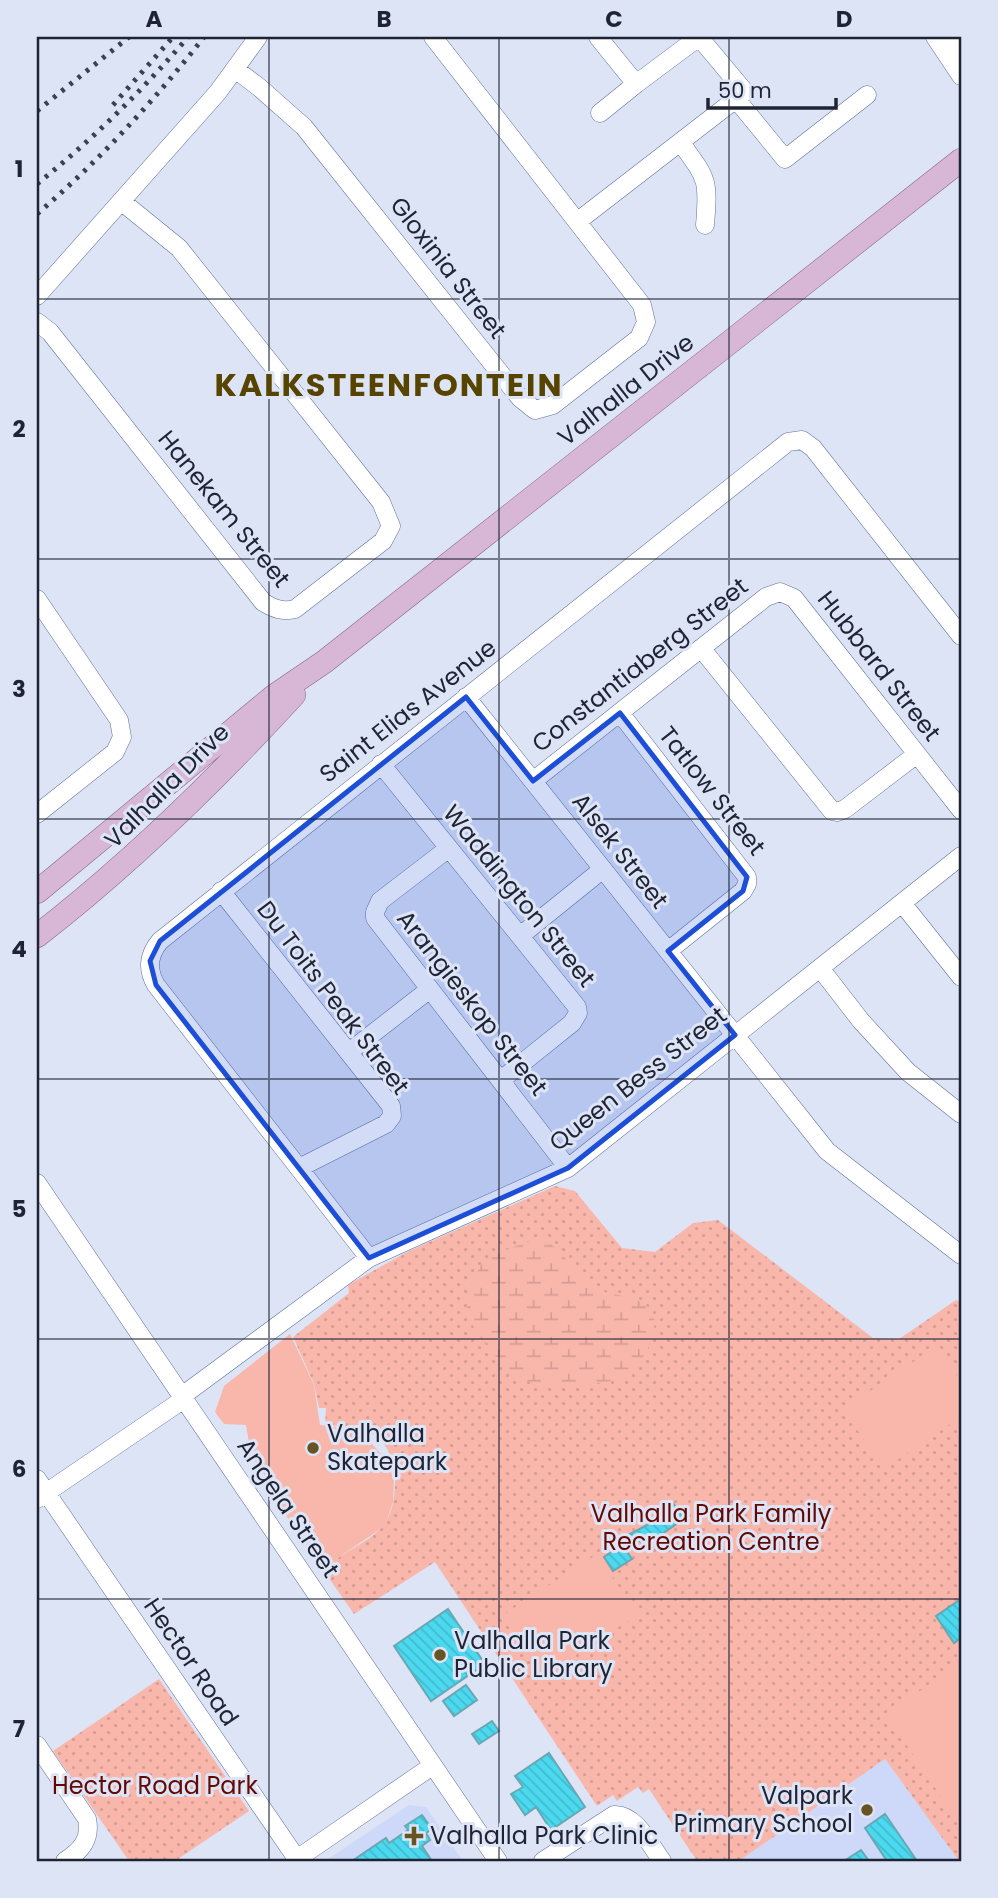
<svg xmlns="http://www.w3.org/2000/svg" width="998" height="1898" font-family="Poppins,sans-serif">
	<style>
		.built { fill: #ced9f9 }
		.grass { fill: url(#grass-dots) }
		.wetland { fill: url(#wetland-marsh) }
		.garden { fill: #f9b7ac }
		.building { fill: url(#building-back-hatch); stroke: #69a7b2; stroke-width: 2 }
		.lines { fill: none; stroke-linecap: round; stroke-linejoin: round }
		.minor-casing { stroke: #637199; stroke-width: 19 }
		.major-casing { stroke: #86648a; stroke-width: 24 }
		.minor { stroke: #fff; stroke-width: 18 }
		.major { stroke: #d8b6d5; stroke-width: 23 }
		.rail { stroke: #3b4151; stroke-width: 5; stroke-dasharray: 3.5 7; stroke-linecap: butt }
		.marked { fill: #1d4ed8; fill-opacity: 0.2; stroke: #1d4ed8; stroke-width: 5; stroke-linejoin: round }
		.grid { fill: none; stroke: #1e2434; stroke-width: 2; stroke-opacity: 0.55 }
		.poi-dot { fill: #665422; stroke: #dde4f6; stroke-width: 2.5 }
		.labels { text-anchor: middle; stroke-width: 6; stroke-linejoin: round; paint-order: stroke }
		.street-label { font-size: 24px; fill: #1e2434; stroke: #dde4f6 }
		.poi-label { font-size: 24px; fill: #1e2434; stroke: #dde4f6; text-anchor: start }
		.park-label { font-size: 24px; fill: #620903; stroke: #dde4f6 }
		.district-label { font-size: 32px; font-weight: bold; letter-spacing: 2px; fill: #574401; stroke: #dde4f6 }
		.neatline { fill: none; stroke: #1e2434; stroke-width: 2.5 }
		.grid-label { font-size: 23px; text-anchor: middle; font-weight: bold; fill: #1e2434 }
	</style>
	<defs>
		<pattern id="grass-dots" width="8" height="8" patternUnits="userSpaceOnUse" patternTransform="scale(1.75)"><rect width="8" height="8" fill="#f9b7ac"/><path d="M2 2h.1M6 6h.1" fill="none" stroke="#d59d95" stroke-width="1.8" stroke-linecap="round"/></pattern>
		<pattern id="wetland-marsh" width="20" height="14" patternUnits="userSpaceOnUse" patternTransform="scale(1.75)"><rect width="20" height="14" fill="#f9b7ac"/><path d="M1 5h8M5 5V1M11 12h8M15 12V8" fill="none" stroke="#d59d95"/></pattern>
		<pattern id="building-back-hatch" width="6" height="6" patternUnits="userSpaceOnUse" patternTransform="scale(1.75)"><rect width="6" height="6" fill="#4bd9ef"/><path d="M-1 5l2 2M0 0l6 6M5-1l2 2" fill="none" stroke="#41bace"/></pattern>
	</defs>
	<rect width="100%" height="100%" fill="#dde4f6"/>
	<path class="built" d="M 885,1759 L 959,1861 L 739,1861 Z
		M 409,1805 L 426,1807 L 463,1861 L 325,1861 Z"/>
	<path class="grass" d="M 555,1186 L 575,1191 L 622,1248 L 655,1252 L 693,1223 L 718,1220 L 873,1338 L 899,1339 L 956,1300 L 961,1302 L 961,1861 L 959,1861 L 885,1759 L 739,1861 L 733,1858 L 727,1861 L 697,1861 L 649,1789 L 643,1793 L 638,1787 L 617,1801 L 613,1795 L 597,1806 L 435,1562 L 354,1614 L 319,1564 L 329,1557 L 333,1561 C 369,1536 395,1534 395,1481 L 401,1476 C 381,1430 373,1428 325,1425 L 326,1408 L 319,1408 L 314,1384 L 293,1337 L 349,1293 L 348,1285 L 407,1252 Z
		M 159,1679 L 249,1811 L 175,1861 L 129,1861 L 53,1751 Z"/>
	<path class="wetland" d="M 537,1239 C 571,1249 564,1267 587,1284 C 612,1303 673,1287 649,1346 C 642,1363 628,1375 611,1381 C 598,1385 543,1387 531,1382 C 506,1372 465,1330 467,1302 C 467,1293 471,1284 475,1277 C 477,1272 480,1266 483,1263 C 494,1253 523,1243 537,1239 Z"/>
	<path class="garden" d="M 290,1334 L 314,1385 L 320,1425 L 350,1428 L 366,1437 L 387,1461 L 394,1480 L 393,1502 L 385,1526 L 333,1561 L 329,1557 L 320,1564 L 274,1498 L 278,1495 L 251,1455 L 246,1425 L 224,1424 L 215,1412 L 224,1386 Z
		M 937,1346 L 961,1382 L 961,1417 L 884,1469 L 843,1409 Z
		M 597,1554 L 637,1615 L 542,1677 L 502,1616 Z
		M 961,1663 L 961,1827 L 886,1714 Z"/>
	<path class="building" d="M 673,1503 L 684,1519 L 653,1540 L 652,1538 L 642,1544 L 639,1540 L 630,1546 L 624,1537 L 651,1523 L 650,1522 L 659,1516 L 657,1514 Z
		M 619,1540 L 632,1559 L 613,1571 L 604,1557 L 614,1550 L 611,1545 Z
		M 961,1599 L 961,1638 L 954,1643 L 936,1616 Z
		M 448,1609 L 485,1664 L 431,1701 L 394,1646 Z
		M 466,1685 L 477,1700 L 454,1716 L 443,1701 Z
		M 492,1721 L 499,1731 L 479,1744 L 472,1734 Z
		M 549,1753 L 585,1807 L 551,1830 L 536,1807 L 525,1815 L 511,1794 L 523,1787 L 515,1776 Z
		M 885,1814 L 917,1861 L 887,1861 L 865,1828 Z
		M 422,1815 L 432,1829 L 426,1833 L 430,1840 L 422,1846 L 432,1861 L 352,1861 L 386,1838 L 389,1843 L 408,1830 L 405,1826 Z
		M 861,1850 L 869,1861 L 844,1861 Z"/>
	<g class="lines">
		<defs>
			<path id="minor" d="M 935,37 L 961,76
				M 949,37 L 961,48
				M 235,69 L 260,88 L 304,127 L 520,398 L 535,410 L 553,405 L 639,338 L 646,322 L 642,305 L 433,37
				M 736,99 L 785,159 L 867,95
				M 600,113 L 636,84
				M 681,143 C 707,179 709,179 705,225
				M 578,221 L 745,92 L 699,37 L 636,84 L 598,37
				M 37,296 L 218,92 L 258,37
				M 37,322 L 50,332 L 263,602 C 274,609 283,612 295,609 L 383,541 L 391,526 L 381,502 L 179,248 L 121,201
				M 37,599 L 119,720 L 122,737 L 115,752 L 37,814
				M 701,648 L 832,811 L 837,812 L 845,809 L 917,754
				M 466,697 L 827,1151 L 961,1255
				M 620,713 L 747,877 L 747,884 L 743,891 L 668,951
				M 381,764 L 577,1007 L 578,1013 L 572,1023 L 501,1080
				M 533,781 L 766,597 L 780,592 L 794,598 L 961,810
				M 449,848 L 380,901 L 375,912 L 375,918 L 568,1168
				M 221,891 L 391,1106 L 392,1116 L 386,1124 L 299,1168
				M 902,903 L 961,977
				M 520,936 L 603,869
				M 820,968 L 861,1021 L 908,1072 L 961,1114
				M 349,1052 L 430,989
				M 37,1183 L 498,1861
				M 369,1258 L 156,985 C 147,970 148,955 160,941 L 788,442 L 802,440 L 813,448 L 961,636
				M 182,1396 L 369,1258 L 568,1168 L 961,856
				M 37,1479 L 297,1859
				M 37,1499 L 184,1399
				M 37,1745 L 87,1819 C 91,1839 82,1850 65,1861
				M 294,1861 L 432,1766
				M 543,1861 L 614,1815 C 636,1814 650,1845 662,1861"/>
			<path id="major" d="M 37,892 L 274,696 L 324,662 L 961,160
				M 37,936 C 130,864 214,782 294,695"/>
		</defs>
		<use href="#minor" class="minor-casing"/>
		<use href="#major" class="major-casing"/>
		<use href="#minor" class="minor"/>
		<use href="#major" class="major"/>
		<path class="rail" d="M 113,105 L 173,37
			M 37,111 L 129,37
			M 37,184 C 92,140 142,91 188,37
			M 37,214 C 99,161 154,101 204,37"/>
	</g>
	<path class="marked" d="M 466,697 L 533,781 L 620,713 L 747,877 L 743,891 L 668,951 L 735,1035 L 568,1168 L 369,1258 L 156,985 L 150,961 L 160,941 Z"/>
	<path class="grid" d="M 269,37 L 269,1861M 499,37 L 499,1861M 729,37 L 729,1861M 37,299 L 961,299M 37,559 L 961,559M 37,819 L 961,819M 37,1079 L 961,1079M 37,1339 L 961,1339M 37,1599 L 961,1599"/>
	<g class="poi-dot">
		<circle cx="313" cy="1448" r="7"/>
		<circle cx="440" cy="1655" r="7"/>
		<circle cx="867" cy="1810" r="7"/>
		<path d="M410.5 1825.5h7v7h7v7h-7v7h-7v-7h-7v-7h7z"/>
	</g>
	<g class="labels">
		<g class="street-label">
			<text transform="translate(448 268) rotate(52)" y="8">Gloxinia Street</text>
			<text transform="translate(626 390) rotate(-38)" y="8">Valhalla Drive</text>
			<text transform="translate(224 509) rotate(51)" y="8">Hanekam Street</text>
			<text transform="translate(640 665) rotate(-38)" y="8">Constantiaberg Street</text>
			<text transform="translate(879 666) rotate(52)" y="8">Hubbard Street</text>
			<text transform="translate(408 711) rotate(-38)" y="8">Saint Elias Avenue</text>
			<text transform="translate(167 786) rotate(-45)" y="8">Valhalla Drive</text>
			<text transform="translate(712 791) rotate(52)" y="8">Tatlow Street</text>
			<text transform="translate(620 851) rotate(52)" y="8">Alsek Street</text>
			<text transform="translate(519 896) rotate(51)" y="8">Waddington Street</text>
			<text transform="translate(333 998) rotate(53)" y="8">Du Toits Peak Street</text>
			<text transform="translate(472 1003) rotate(52)" y="8">Arangieskop Street</text>
			<text transform="translate(638 1079) rotate(-38)" y="8">Queen Bess Street</text>
			<text transform="translate(288 1508) rotate(56)" y="8">Angela Street</text>
			<text transform="translate(191 1662) rotate(56)" y="8">Hector Road</text>
		</g>
		<g class="poi-label">
			<text x="327" y="1442">Valhalla<tspan x="327" dy="28">Skatepark</tspan></text>
			<text x="454" y="1649">Valhalla Park<tspan x="454" dy="28">Public Library</tspan></text>
			<text x="853" y="1804" text-anchor="end">Valpark<tspan x="853" dy="28">Primary School</tspan></text>
			<text x="430" y="1844">Valhalla Park Clinic</text>
		</g>
		<g class="park-label">
			<text x="711" y="1522">Valhalla Park Family<tspan x="711" dy="28">Recreation Centre</tspan></text>
			<text x="155" y="1794">Hector Road Park</text>
		</g>
		<g class="district-label">
			<text x="389" y="396">KALKSTEENFONTEIN</text>
		</g>
	</g>
	<rect width="998" height="1898" fill="none" stroke="#dde4f6" stroke-width="77"/>
	<path d="M708 98v10h128v-10" fill="none" stroke="#1e2434" stroke-width="3.5"/>
	<text x="718" y="98" font-size="21" fill="#1e2434" stroke="#dde4f6" stroke-width="5" paint-order="stroke">50 m</text>
	<rect x="38" y="38" width="922" height="1822" class="neatline"/>
	<g class="grid-label">
		<text x="154" y="27">A</text>
		<text x="384" y="27">B</text>
		<text x="614" y="27">C</text>
		<text x="844" y="27">D</text>
		<text x="19" y="177">1</text>
		<text x="19" y="437">2</text>
		<text x="19" y="697">3</text>
		<text x="19" y="957">4</text>
		<text x="19" y="1217">5</text>
		<text x="19" y="1477">6</text>
		<text x="19" y="1737">7</text>
	</g>
</svg>
